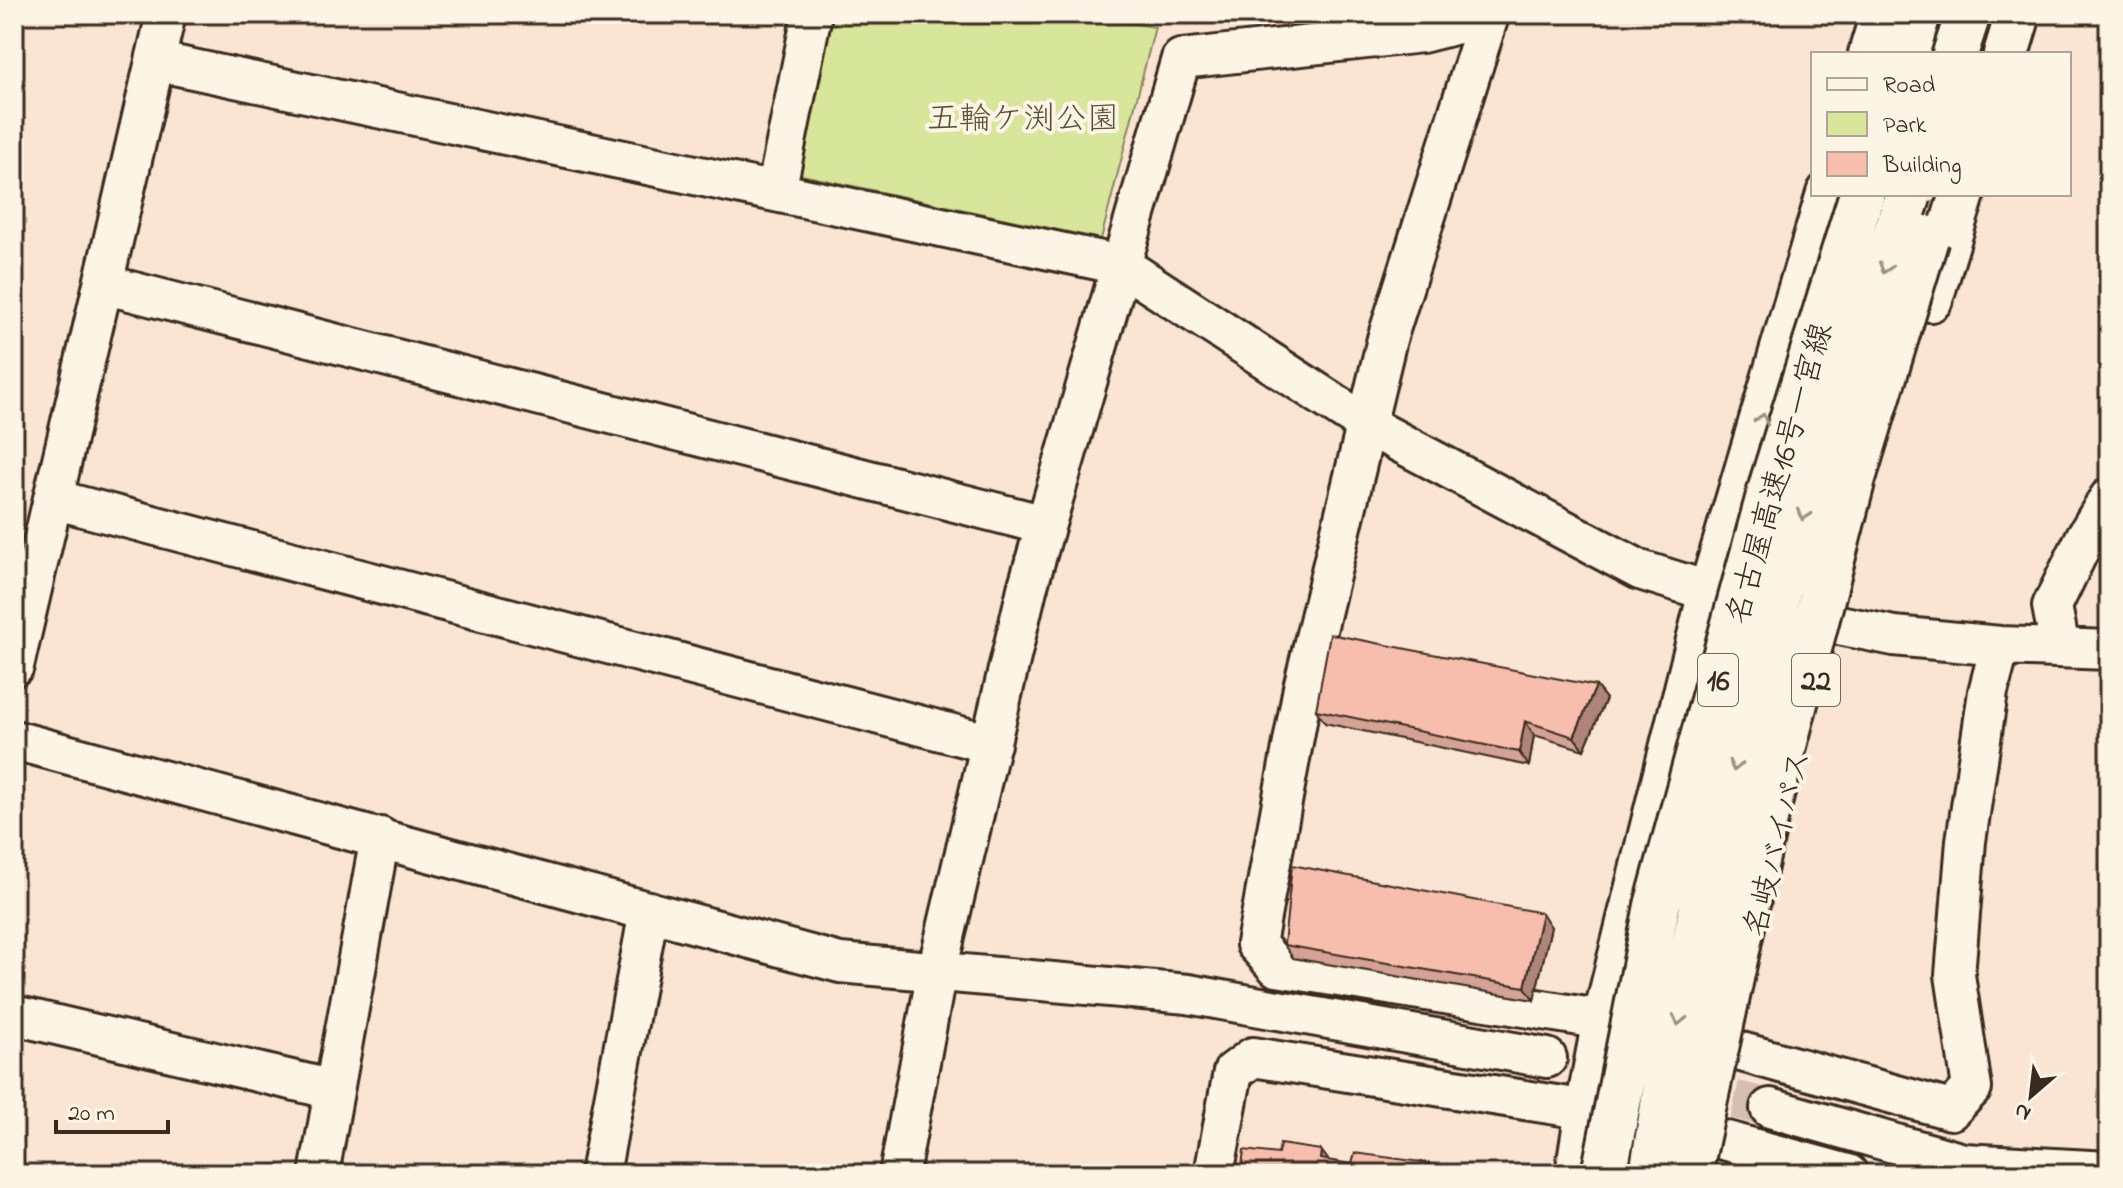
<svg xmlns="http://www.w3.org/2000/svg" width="2123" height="1188" font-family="'Indie Flower','Klee One',sans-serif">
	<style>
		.green { fill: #d7e69a; stroke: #89885c; stroke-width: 2 }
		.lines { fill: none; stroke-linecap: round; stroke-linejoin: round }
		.street-tunnel { stroke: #d4bfb0; stroke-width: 38; stroke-dasharray: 38 19; stroke-linecap: butt }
		.street-casing { stroke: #3b2a1e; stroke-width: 44 }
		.highway-casing { stroke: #3b2a1e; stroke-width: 50 }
		.street { stroke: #fcf5e5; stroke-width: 38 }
		.highway { stroke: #fcf5e5; stroke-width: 44 }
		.highway-bridge-casing { stroke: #3b2a1e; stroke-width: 50; stroke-linecap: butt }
		.highway-bridge { stroke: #fcf5e5; stroke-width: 44 }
		.wall { fill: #d4a395; stroke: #3b2a1e; stroke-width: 2 }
		.shaded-wall { fill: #ad8579; stroke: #3b2a1e; stroke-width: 2 }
		.building { fill: #f7bead; stroke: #3b2a1e; stroke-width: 2 }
		.oneway { stroke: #9c9082 }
		.labels { text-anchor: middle; stroke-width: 8; stroke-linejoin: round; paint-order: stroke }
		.shield { fill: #fcf5e5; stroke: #75675a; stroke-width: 2 }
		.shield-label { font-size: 30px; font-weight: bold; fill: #3b2a1e }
		.park-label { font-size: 32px; fill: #5a5037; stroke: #fcf5e5 }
		.street-label { font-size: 32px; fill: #3b2a1e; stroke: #fcf5e5 }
	</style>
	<rect width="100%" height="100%" fill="#fae4d4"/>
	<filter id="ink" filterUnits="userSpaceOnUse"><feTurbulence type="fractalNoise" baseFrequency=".0125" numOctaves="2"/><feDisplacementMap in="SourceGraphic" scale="16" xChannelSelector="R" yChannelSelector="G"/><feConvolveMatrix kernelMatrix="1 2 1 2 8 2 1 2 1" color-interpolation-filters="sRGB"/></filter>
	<g filter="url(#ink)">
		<path class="green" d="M 832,14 L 1073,14 L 1155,27 L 1101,239 L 797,174 Z"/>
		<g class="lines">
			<path class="street-tunnel" d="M 1679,1087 L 1770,1108"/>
			<defs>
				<path id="street" d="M 1489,16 L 1387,339 L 1303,688 L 1256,944 L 1277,967 L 1605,1020
					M 155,61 L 1121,265 L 1367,425 L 1640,570 L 1711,592
					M 776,192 L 812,14
					M 103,284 L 1045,525
					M 53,499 L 991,744
					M 1829,623 L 1894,636 L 2000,646 L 2109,650
					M 2060,648 L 2052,606 L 2085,538 L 2109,498
					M 14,666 L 166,14
					M 14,740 L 840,963 L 1188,994 L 1547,1058
					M 14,1015 L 334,1090
					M 1727,1048 L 1951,1110 L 1972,1088 L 1955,975 L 1966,841 L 1988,692 L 2000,646
					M 1770,1108 L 1963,1163 L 2109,1171
					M 1705,1135 L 1848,1174
					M 319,1174 L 380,837
					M 600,1174 L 649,911
					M 899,1174 L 937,971 L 1027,589 L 1181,59 L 1422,33 L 1489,16
					M 1214,1174 L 1233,1072 L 1253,1057 L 1588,1110"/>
				<path id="highway" d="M 1871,54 L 1883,14
					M 1906,54 L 1918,14
					M 1955,54 L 1968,14
					M 2006,54 L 2018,14
					M 1930,299 L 1962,194
					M 1578,1174 L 1588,1110 L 1605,1020 L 1711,592 L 1829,194"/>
			</defs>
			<use href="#street" class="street-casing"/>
			<use href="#highway" class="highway-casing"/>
			<use href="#street" class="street"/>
			<use href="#highway" class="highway"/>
			<defs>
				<path id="highway-bridge" d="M 1604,1174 L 1657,906 L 1773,481 L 1862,194
					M 1652,1174 L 1672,1050 L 1714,851 L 1779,588 L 1909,194
					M 1689,1174 L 1765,819 L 1853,478 L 1926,238"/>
			</defs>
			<use href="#highway-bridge" class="highway-bridge-casing"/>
			<use href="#highway-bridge" class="highway-bridge"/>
		</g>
		<path class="wall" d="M 1596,686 L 1606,699 L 1584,750 L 1534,735 L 1529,766 L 1325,723 L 1316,710 Z
			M 1551,927 L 1534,1000 L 1293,958 L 1284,945 Z"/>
		<path class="shaded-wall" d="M 1596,686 L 1606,699 L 1584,750 L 1574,737 Z
			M 1525,721 L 1534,735 L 1529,766 L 1519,752 Z
			M 1542,913 L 1551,927 L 1534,1000 L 1525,987 Z
			M 1321,1150 L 1335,1169 L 1320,1159 Z
			M 1429,1163 L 1436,1174 L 1427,1174 Z"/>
		<path class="building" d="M 1330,634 L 1596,686 L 1574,737 L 1525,721 L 1519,752 L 1316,710 Z
			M 1292,865 L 1542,913 L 1525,987 L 1284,945 Z
			M 1280,1144 L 1321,1150 L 1320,1159 L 1352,1164 L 1355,1153 L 1429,1163 L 1427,1174 L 1241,1174 L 1244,1150 L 1278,1154 Z"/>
		<defs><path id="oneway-chevron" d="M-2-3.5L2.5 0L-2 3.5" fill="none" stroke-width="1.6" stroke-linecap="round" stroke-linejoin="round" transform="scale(2)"/></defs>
		<g class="oneway">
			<use href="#oneway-chevron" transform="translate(1885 268) rotate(108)"/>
			<use href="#oneway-chevron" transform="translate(1762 419) rotate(-73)"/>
			<use href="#oneway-chevron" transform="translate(1804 515) rotate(108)"/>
			<use href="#oneway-chevron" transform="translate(1735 766) rotate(104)"/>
			<use href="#oneway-chevron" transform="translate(1679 1020) rotate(102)"/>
		</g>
	</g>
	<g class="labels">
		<g class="shield">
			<rect x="1698" y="654" width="40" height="52" rx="6"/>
			<rect x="1792" y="654" width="48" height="52" rx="6"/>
		</g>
		<g class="shield-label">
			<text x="1718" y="690">16</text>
			<text x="1816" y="690">22</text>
		</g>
		<g class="park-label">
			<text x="1023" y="128">五輪ケ渕公園</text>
		</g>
		<g class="street-label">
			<text transform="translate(1778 473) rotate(-74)" y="11">名古屋高速16号一宮線</text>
			<text transform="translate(1776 843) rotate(-76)" y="11">名岐バイパス</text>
		</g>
	</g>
	<rect width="2123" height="1188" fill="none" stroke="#fcf5e5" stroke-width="48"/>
	<rect x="24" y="24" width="2075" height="1140" fill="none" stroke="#3b2a1e" stroke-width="3" filter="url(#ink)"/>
	<rect x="1811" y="52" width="260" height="144" fill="#fcf5e5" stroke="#afa495" stroke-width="2"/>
	<rect x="1827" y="78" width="40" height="12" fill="#fcf5e5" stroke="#afa495" stroke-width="2"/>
	<text x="1883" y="92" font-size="24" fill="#3b2a1e">Road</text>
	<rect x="1827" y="112" width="40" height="24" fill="#d7e69a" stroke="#afa495" stroke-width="2"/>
	<text x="1883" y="132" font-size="24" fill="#3b2a1e">Park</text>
	<rect x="1827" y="152" width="40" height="24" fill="#f7bead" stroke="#afa495" stroke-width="2"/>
	<text x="1883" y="172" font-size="24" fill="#3b2a1e">Building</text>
	<g transform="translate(2031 1096) rotate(208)" stroke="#fcf5e5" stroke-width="6" paint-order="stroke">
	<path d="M0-6L14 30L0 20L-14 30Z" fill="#3b2a1e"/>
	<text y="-12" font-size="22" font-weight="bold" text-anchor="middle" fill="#3b2a1e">N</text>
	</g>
	<path d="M56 1120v12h112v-12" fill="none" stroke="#3b2a1e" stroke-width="4"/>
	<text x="68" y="1120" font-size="24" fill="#3b2a1e" stroke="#fcf5e5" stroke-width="6" paint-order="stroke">20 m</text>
</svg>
